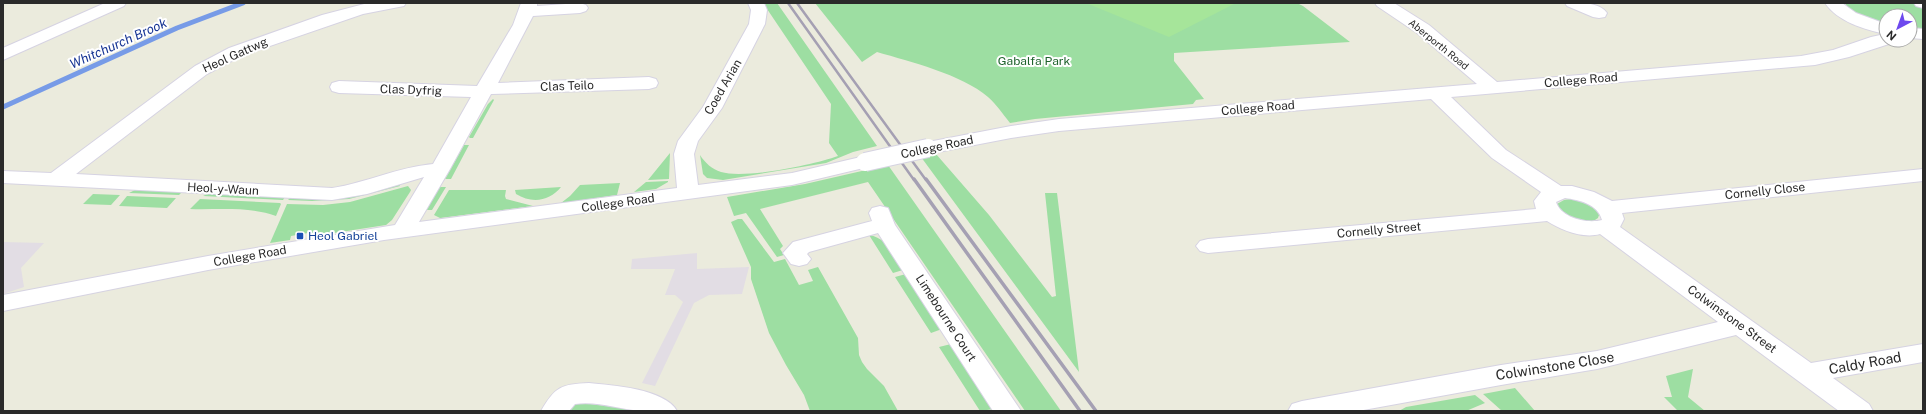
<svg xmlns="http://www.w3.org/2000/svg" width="1926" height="414" font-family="'Public Sans',sans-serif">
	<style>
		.industrial { fill: #e2dde4 }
		.green { fill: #9ddea2 }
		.pitch { fill: #a6e59a }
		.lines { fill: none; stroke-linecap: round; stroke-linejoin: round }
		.stream { stroke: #779be7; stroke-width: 5 }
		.minor-casing { stroke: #d6d3e2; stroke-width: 2 }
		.minor { fill: #fff; fill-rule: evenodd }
		.rail-far1 { stroke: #a5a0b3; stroke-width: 2.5 }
		.rail { stroke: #a5a0b3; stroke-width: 3.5 }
		.minor-bridge-casing { stroke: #d6d3e2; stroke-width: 20; stroke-linecap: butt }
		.minor-bridge { stroke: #fff; stroke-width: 18 }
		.transit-dot { fill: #1a4fb4; stroke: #fff; stroke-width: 1.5 }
		.labels { text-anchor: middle; stroke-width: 4; stroke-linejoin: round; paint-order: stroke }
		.far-street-label { font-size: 10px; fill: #2a2a2a; stroke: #fff }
		.street-label { font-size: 12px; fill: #2a2a2a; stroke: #fff }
		.park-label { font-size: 12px; fill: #1f632d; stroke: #fff }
		.transit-label { font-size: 12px; fill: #164399; stroke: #fff; text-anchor: start }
		.water-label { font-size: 13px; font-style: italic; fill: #163493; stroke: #fff }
		.near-street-label { font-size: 14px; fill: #2a2a2a; stroke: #fff }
	</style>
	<rect width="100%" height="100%" fill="#ebebdd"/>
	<path class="industrial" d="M 3,242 L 44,243 L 21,268 L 24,287 L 3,294 L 4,284 Z
		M 697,253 L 697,269 L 749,267 L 742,294 L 709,295 L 694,303 L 655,386 L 642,383 L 683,302 L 675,295 L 665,295 L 675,269 L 631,269 L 632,259 Z"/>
	<path class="green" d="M 763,3 L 777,3 L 877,146 L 853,152 L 826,163 L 723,180 L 707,178 L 703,174 L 700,155 C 705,163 712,169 721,172 C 745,179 813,165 838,156 L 829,143 L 831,104 Z
		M 815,3 L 1297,3 L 1303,6 L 1350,42 L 1174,53 L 1174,61 L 1204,99 L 1196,100 L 1193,104 L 1035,119 L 1010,123 C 1003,114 996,104 988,97 C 961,74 911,62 877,52 L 862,62 Z
		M 1845,3 L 1913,3 L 1923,7 L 1923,31 L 1910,30 L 1910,16 L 1886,16 L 1886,25 C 1872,20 1853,17 1845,3 Z
		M 493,99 L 494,100 L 473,138 L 470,138 L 469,137 L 488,104 Z
		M 464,145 L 469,145 L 451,179 L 445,179 Z
		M 670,153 L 669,179 L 648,180 Z
		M 936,154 L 989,215 L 1052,297 L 1056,296 L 1045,193 L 1057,193 L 1079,372 L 921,157 Z
		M 888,165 L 1061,411 L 1025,411 L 868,182 L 760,209 L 783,246 L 780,249 L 784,255 L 777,257 L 746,213 L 734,216 L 727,197 L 805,184 Z
		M 646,182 L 668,181 L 668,182 L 656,189 L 634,192 Z
		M 620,183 L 617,195 L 561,203 L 570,196 L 580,185 Z
		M 399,184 L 400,186 L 349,199 L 312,201 L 288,200 L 291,197 Z
		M 408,186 L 411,190 L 410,192 L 392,220 L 386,225 L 308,237 L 308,233 L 291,236 L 290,240 L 270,243 L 287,204 L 323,205 L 350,202 Z
		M 439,187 L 446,187 L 432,210 L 425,210 Z
		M 561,187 C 550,201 532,204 516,194 L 515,190 Z
		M 135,190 L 181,192 L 181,193 L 179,195 L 129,193 Z
		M 449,190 L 506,190 L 505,196 L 506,199 L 533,206 L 440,218 L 434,215 Z
		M 209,193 L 285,197 L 283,200 L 203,196 Z
		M 93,194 L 120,195 L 111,205 L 83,204 Z
		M 127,196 L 176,198 L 167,208 L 119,206 Z
		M 200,199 L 280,203 L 281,204 L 276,216 C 250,206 217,210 190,209 Z
		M 1570,199 C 1581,200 1595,203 1599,215 L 1598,218 C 1586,227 1571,217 1560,211 L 1557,204 L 1564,200 Z
		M 738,219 L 742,219 L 774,262 L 785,259 L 799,285 L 813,281 L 808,270 L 818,267 L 858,338 L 859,355 L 862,362 L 867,369 L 884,386 L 898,411 L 810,411 L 804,395 L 786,365 L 769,333 L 751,279 L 751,267 L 731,222 Z
		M 869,235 C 887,238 894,255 903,270 L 893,273 Z
		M 906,274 L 942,329 L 931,333 L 895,277 Z
		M 951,344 L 994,409 L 980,411 L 939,347 Z
		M 1693,369 L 1688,397 L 1705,411 L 1678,411 L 1664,397 L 1672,397 L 1666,376 Z
		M 1515,388 L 1535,411 L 1502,411 L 1483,394 Z
		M 1475,395 L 1485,403 L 1466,411 L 1399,411 L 1406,407 Z
		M 582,403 L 648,411 L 566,411 L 573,405 Z"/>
	<path class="pitch" d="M 1086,3 L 1232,3 L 1234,4 L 1169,37 Z"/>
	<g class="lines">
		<path class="stream" d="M 3,107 L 177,28 L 243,3"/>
		<defs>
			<path id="minor" d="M 105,3 L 126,3 L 124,6 L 3,60 L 3,48 Z
				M 368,3 L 406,3 L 404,6 L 363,14 L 241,56 L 207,74 L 76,174 L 332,188 C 366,183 398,167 433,164 L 471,97 L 339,93 L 332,91 L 330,87 L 332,83 L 339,81 L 477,86 L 513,25 L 521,3 L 537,3 L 537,6 L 580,3 L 586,5 L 588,8 L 586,11 L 580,13 L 533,16 L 498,83 L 649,77 L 656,79 L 658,83 L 656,87 L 649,89 L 491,94 L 450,169 L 419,222 L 677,188 L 674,154 L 678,141 L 703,107 L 749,24 L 751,10 L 748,3 L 764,3 L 767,10 L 765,24 L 722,108 L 698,141 L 694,154 L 698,185 L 792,173 L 865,156 L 872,158 L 875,162 L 872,166 L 792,185 L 384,240 L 208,270 L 3,311 L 3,295 L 208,256 L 395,225 L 424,177 L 367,194 L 332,200 L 3,183 L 3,171 L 51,173 L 195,66 L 229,48 L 322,15 Z
				M 1375,3 L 1394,3 L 1429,25 L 1497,82 L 1801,56 L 1833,50 L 1871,37 L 1885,34 C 1864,29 1838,22 1825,3 L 1842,3 L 1856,13 L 1886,24 L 1886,40 L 1894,40 L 1892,43 L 1849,57 L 1815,65 L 1451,97 L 1506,150 L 1561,186 L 1572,186 L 1594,192 L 1612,201 L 1923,169 L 1923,181 L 1622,213 L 1624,219 L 1620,227 L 1811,363 L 1923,344 L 1923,362 L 1833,378 L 1869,404 L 1873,411 L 1839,411 L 1736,335 L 1597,369 L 1501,385 L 1358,411 L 1288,411 L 1292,404 L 1302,401 L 1501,365 L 1597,351 L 1718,322 L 1600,234 C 1583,239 1561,230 1547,221 L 1208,253 L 1200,251 L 1196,246 L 1200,241 L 1208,239 L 1536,209 L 1534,201 L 1541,192 L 1492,158 L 1431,99 L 1059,131 L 1011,138 L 928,154 L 921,152 L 918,148 L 921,144 L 928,142 L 1011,126 L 1059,119 L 1477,84 L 1417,33 L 1377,6 ZM 1565,198 C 1579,200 1598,204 1602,220 C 1587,224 1561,218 1556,202 Z
				M 1565,3 C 1578,3 1599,1 1607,13 L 1605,17 L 1599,18 L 1593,17 L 1567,6 Z
				M 1914,3 L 1923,3 L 1923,8 L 1916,6 Z
				M 1910,28 L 1923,29 L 1923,39 L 1910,38 Z
				M 880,206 L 888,208 L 895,225 L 1021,411 L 993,411 L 878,233 L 809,252 L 807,254 L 811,259 L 807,264 L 799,266 L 791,264 L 783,253 L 793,242 L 872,221 L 869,213 L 872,208 Z
				M 589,383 C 612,385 665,389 677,411 C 665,411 652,412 640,411 C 618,409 598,401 575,404 L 569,411 L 541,411 C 555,387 561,384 589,383 Z"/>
		</defs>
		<use href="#minor" class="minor-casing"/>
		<use href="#minor" class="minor"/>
		<path class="rail-far1" d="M 788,3 L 914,180
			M 797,3 L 926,180"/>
		<path class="rail" d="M 914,179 L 1080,411
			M 926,179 L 1096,411"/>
		<defs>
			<path id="minor-bridge" d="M 865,162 L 928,148"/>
		</defs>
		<use href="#minor-bridge" class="minor-bridge-casing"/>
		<use href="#minor-bridge" class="minor-bridge"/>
	</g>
	<rect class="transit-dot" x="296" y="232" width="8" height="8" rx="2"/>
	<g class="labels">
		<g class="far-street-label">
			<text transform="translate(1439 44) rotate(39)" y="4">Aberporth Road</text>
		</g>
		<g class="street-label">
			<text transform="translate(235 55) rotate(-24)" y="4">Heol Gattwg</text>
			<text transform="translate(1581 80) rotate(-5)" y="4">College Road</text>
			<text transform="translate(567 86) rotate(-2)" y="4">Clas Teilo</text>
			<text transform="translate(723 87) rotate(-60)" y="4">Coed Arian</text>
			<text transform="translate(411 90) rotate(2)" y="4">Clas Dyfrig</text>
			<text transform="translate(1258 108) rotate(-5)" y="4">College Road</text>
			<text transform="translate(937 147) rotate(-12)" y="4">College Road</text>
			<text transform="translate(223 189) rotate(3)" y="4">Heol-y-Waun</text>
			<text transform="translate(1765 191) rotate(-6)" y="4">Cornelly Close</text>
			<text transform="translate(618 203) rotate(-8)" y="4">College Road</text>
			<text transform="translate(1379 230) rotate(-5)" y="4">Cornelly Street</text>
			<text transform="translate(250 256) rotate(-10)" y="4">College Road</text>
			<text transform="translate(946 318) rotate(57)" y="4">Limebourne Court</text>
			<text transform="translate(1732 319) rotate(36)" y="4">Colwinstone Street</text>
		</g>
		<g class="park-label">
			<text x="1034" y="65">Gabalfa Park</text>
		</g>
		<g class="transit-label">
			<text x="308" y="240">Heol Gabriel</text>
		</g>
		<g class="water-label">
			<text transform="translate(118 43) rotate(-24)" y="5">Whitchurch Brook</text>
		</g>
		<g class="near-street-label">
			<text transform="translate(1865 363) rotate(-10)" y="5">Caldy Road</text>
			<text transform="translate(1555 366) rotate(-9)" y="5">Colwinstone Close</text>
		</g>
	</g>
	<rect width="1926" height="414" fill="none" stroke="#2a2a2a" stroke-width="8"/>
	<g transform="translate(1898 28) rotate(221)"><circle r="19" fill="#ffffff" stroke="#aaaaaa"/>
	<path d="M0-3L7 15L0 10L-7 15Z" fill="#6d48ee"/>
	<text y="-6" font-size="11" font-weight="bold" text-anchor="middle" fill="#2a2a2a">N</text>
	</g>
</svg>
